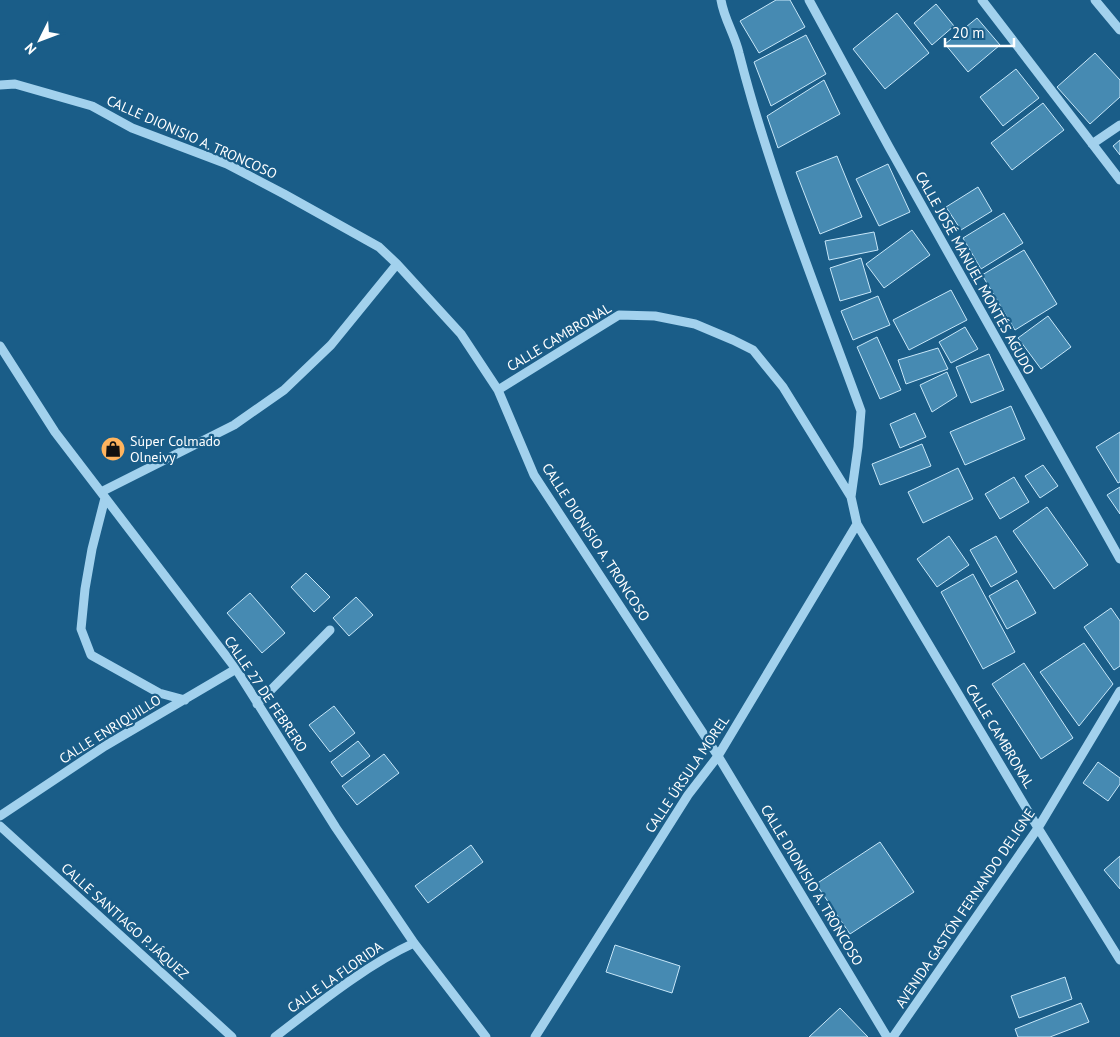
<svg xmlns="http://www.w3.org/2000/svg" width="1120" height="1037" font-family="'PT Sans',sans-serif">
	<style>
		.building { fill: #468ab2; stroke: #c7e7f9 }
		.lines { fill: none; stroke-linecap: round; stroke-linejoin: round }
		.minor { stroke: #a2d1ed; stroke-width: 9 }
		.labels { text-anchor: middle; stroke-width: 4.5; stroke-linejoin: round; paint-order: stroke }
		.street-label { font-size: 14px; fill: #fff; stroke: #1a5d88 }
		.poi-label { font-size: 14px; fill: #fff; stroke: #1a5d88; text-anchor: start }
	</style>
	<rect width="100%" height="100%" fill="#1a5d88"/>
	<path class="building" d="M 776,0 L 790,0 L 805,27 L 759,53 L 740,21 Z
		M 936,4 L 954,26 L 932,45 L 914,23 Z
		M 897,13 L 929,53 L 885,89 L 853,49 Z
		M 977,18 L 1000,45 L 968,72 L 945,44 Z
		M 806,35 L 826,74 L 771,106 L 754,62 Z
		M 1095,53 L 1120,80 L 1120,97 L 1090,124 L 1057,87 Z
		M 1016,69 L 1039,98 L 1003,126 L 980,97 Z
		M 824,80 L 840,114 L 778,148 L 767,116 Z
		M 1043,103 L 1064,130 L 1012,170 L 991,143 Z
		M 1120,140 L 1120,155 L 1113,146 Z
		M 837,156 L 862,217 L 820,234 L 796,172 Z
		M 888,164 L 910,212 L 879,226 L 856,179 Z
		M 978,187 L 992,211 L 961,230 L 946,207 Z
		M 1004,213 L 1023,243 L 981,269 L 963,238 Z
		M 912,230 L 930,255 L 884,288 L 866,264 Z
		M 874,232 L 878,250 L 829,260 L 825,241 Z
		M 1024,250 L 1057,304 L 1015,330 L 982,275 Z
		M 861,258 L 871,292 L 840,301 L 830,268 Z
		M 951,290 L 967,320 L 909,350 L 893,320 Z
		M 878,296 L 890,325 L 853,340 L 841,311 Z
		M 1048,316 L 1071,347 L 1041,369 L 1018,338 Z
		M 965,327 L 978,349 L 951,363 L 939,342 Z
		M 877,337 L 901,390 L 880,399 L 857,347 Z
		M 938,348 L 948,369 L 906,384 L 898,360 Z
		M 989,354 L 1004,390 L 971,403 L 956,367 Z
		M 947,372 L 957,396 L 932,412 L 920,385 Z
		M 1011,406 L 1025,439 L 965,465 L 950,432 Z
		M 915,413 L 926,437 L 900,448 L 890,424 Z
		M 1120,432 L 1120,482 L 1118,483 L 1096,447 Z
		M 922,444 L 931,466 L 880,485 L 872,464 Z
		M 1043,465 L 1058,486 L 1040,498 L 1025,476 Z
		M 958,468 L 973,499 L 923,523 L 908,492 Z
		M 1014,477 L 1029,502 L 1000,519 L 985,494 Z
		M 1120,487 L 1120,514 L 1107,495 Z
		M 1047,507 L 1088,565 L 1054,589 L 1013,531 Z
		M 949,536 L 969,565 L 937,587 L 917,559 Z
		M 996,536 L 1017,572 L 991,587 L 970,550 Z
		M 306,573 L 330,597 L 314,612 L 291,587 Z
		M 973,574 L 1015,652 L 983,669 L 941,592 Z
		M 1017,580 L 1036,613 L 1007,629 L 989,596 Z
		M 250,593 L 285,633 L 262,653 L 227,613 Z
		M 356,597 L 373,615 L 349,636 L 333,618 Z
		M 1111,608 L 1120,621 L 1120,666 L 1114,670 L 1084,627 Z
		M 1084,643 L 1113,684 L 1079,726 L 1040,672 Z
		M 1024,663 L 1073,738 L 1041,759 L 992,684 Z
		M 334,706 L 355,733 L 330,752 L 309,725 Z
		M 358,741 L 370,756 L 342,777 L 331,762 Z
		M 384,754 L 399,773 L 357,805 L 342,786 Z
		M 1098,762 L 1120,778 L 1120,784 L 1108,801 L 1083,783 Z
		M 880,842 L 914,892 L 850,934 L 816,884 Z
		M 471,845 L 483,862 L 428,903 L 415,886 Z
		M 1120,856 L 1120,889 L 1104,870 Z
		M 615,945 L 680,966 L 672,993 L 606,972 Z
		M 1065,977 L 1072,999 L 1019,1018 L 1011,996 Z
		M 1081,1003 L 1089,1022 L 1050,1037 L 1018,1037 L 1015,1029 Z
		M 840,1008 L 868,1037 L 809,1037 Z"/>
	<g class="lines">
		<path class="minor" d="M 721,0 C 724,19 735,35 739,53 C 770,175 818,293 861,411 L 858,447 L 851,497 L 857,524 L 1038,828 L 1120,960
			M 809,0 L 889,147 L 1120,559
			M 982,0 L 1120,180
			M 1095,0 L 1120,30
			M 0,85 L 15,84 L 92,106 L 132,128 L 227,164 L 284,194 L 379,247 L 397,264 L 461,334 L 498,390 L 534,475 L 718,756 L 887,1037
			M 1092,144 L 1120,125
			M 0,346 L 55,432 L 236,669 L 336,828 L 414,943 L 486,1037
			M 498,390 L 619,315 L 655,316 L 695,324 L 733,340 L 753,350 L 783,387 L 851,497
			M 101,492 L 234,425 L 284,390 L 331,345 L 397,264
			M 105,498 L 92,549 L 85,589 L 81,629 L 91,655 L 159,693 L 185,700
			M 257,704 L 330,630
			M 0,816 L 105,746 L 236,669
			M 0,826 L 232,1037
			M 275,1037 C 317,1005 366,965 414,943
			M 535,1037 L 688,795 L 718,756 L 857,524
			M 893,1037 L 1038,828 L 1120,691"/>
	</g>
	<defs>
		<symbol id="shop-disc" viewBox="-11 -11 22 22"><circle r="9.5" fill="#ffb45e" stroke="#1a5d88"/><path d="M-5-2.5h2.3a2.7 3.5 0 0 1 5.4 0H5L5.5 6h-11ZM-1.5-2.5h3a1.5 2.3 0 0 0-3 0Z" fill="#111"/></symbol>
	</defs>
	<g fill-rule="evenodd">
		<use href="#shop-disc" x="99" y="435" width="28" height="28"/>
	</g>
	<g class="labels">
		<g class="street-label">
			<text transform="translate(192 137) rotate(24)" y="5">CALLE DIONISIO A. TRONCOSO</text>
			<text transform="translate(975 273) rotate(61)" y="5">CALLE JOSÉ MANUEL MONTÉS AGUDO</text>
			<text transform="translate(559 337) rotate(-31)" y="5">CALLE CAMBRONAL</text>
			<text transform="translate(596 542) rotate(57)" y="5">CALLE DIONISIO A. TRONCOSO</text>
			<text transform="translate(266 694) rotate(56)" y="5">CALLE 27 DE FEBRERO</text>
			<text transform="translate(110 729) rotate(-32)" y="5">CALLE ENRIQUILLO</text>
			<text transform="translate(1000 736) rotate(59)" y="5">CALLE CAMBRONAL</text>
			<text transform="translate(687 774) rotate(-56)" y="5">CALLE ÚRSULA MOREL</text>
			<text transform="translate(812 885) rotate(59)" y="5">CALLE DIONISIO A. TRONCOSO</text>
			<text transform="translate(965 908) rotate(-56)" y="5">AVENIDA GASTÓN FERNANDO DELIGNE</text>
			<text transform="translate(125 921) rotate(42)" y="5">CALLE SANTIAGO P. JÁQUEZ</text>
			<text transform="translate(335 977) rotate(-35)" y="5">CALLE LA FLORIDA</text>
		</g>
		<g class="poi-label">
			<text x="130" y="446">Súper Colmado<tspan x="130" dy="16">Olneivy</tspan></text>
		</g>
	</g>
	<g transform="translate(40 40) rotate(228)" stroke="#1a5d88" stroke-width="4" paint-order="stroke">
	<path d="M0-4L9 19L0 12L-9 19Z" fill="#ffffff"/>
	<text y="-8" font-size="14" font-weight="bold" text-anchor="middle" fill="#ffffff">N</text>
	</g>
	<path d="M945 38v8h69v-8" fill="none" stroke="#ffffff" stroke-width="2.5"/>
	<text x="952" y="38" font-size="15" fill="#ffffff" stroke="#1a5d88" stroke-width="4" paint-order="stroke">20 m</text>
</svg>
